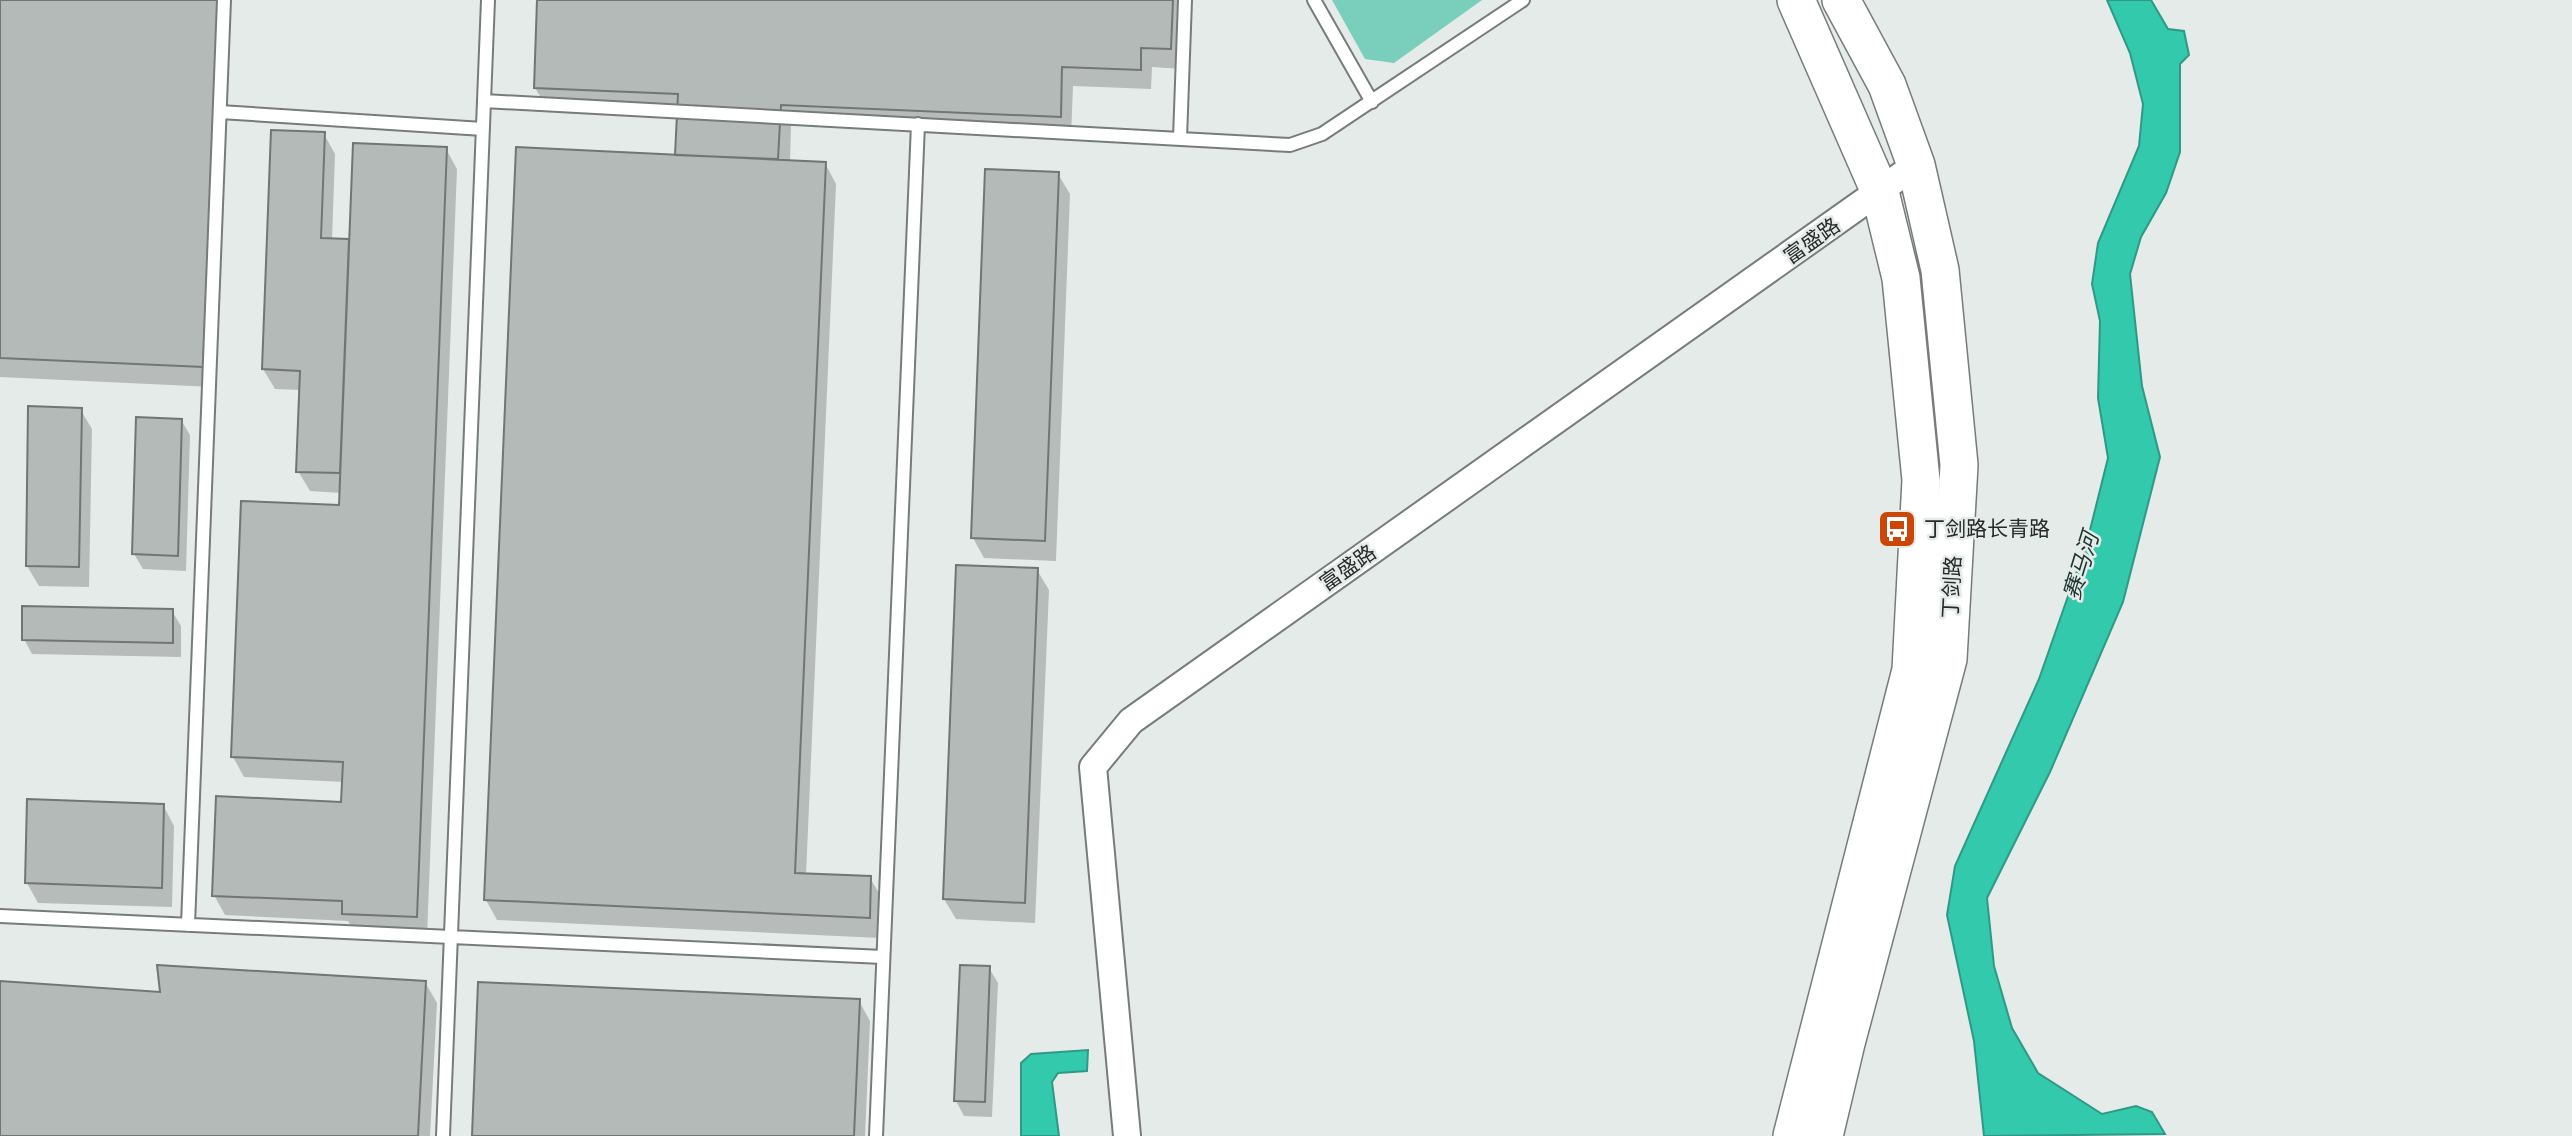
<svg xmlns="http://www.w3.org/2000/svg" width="2572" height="1136" font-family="'Roboto Condensed','Noto Sans SC',sans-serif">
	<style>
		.green { fill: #79cfbb }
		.water { fill: #32c9ad; stroke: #2f9985; stroke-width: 2 }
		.shadow { fill: #0003 }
		.building { fill: #b4bab8; stroke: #717674; stroke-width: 2 }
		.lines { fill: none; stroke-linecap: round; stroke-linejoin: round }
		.service-casing { stroke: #777c7b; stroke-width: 16 }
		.minor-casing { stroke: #777c7b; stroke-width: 30 }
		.secondary-casing { stroke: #777c7b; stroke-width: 40 }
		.service { stroke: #fff; stroke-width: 12 }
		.minor { stroke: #fff; stroke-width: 26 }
		.secondary { stroke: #fff; stroke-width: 37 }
		.labels { text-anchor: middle; stroke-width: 5; stroke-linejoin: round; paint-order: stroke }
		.street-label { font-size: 21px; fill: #282a29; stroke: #e5ebe9 }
		.poi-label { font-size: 21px; fill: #282a29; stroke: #e5ebe9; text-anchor: start }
		.water-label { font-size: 23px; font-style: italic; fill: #1d352f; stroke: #e5ebe9 }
	</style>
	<rect width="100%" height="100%" fill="#e5ebe9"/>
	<path class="green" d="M 1332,0 L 1482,0 L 1394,63 L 1365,59 Z"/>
	<path class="water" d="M 2107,0 L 2151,0 L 2168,29 L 2184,31 L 2189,55 L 2180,64 L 2180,152 L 2166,193 L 2141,237 L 2130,274 L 2142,386 L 2160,457 L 2123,602 L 2050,772 L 1987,898 L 1994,966 L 2012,1028 L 2038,1073 L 2102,1114 L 2136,1106 L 2152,1112 L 2165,1134 L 1984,1136 L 1974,1041 L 1947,915 L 1955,866 L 2039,679 L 2087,542 L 2108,458 L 2098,398 L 2100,321 L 2092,284 L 2098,243 L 2139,146 L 2143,104 L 2130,53 Z
		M 1088,1050 L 1087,1071 L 1058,1073 L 1052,1082 L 1059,1136 L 1021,1136 L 1021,1063 L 1031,1054 Z"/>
	<path class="shadow" d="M 0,0 L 230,0 L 213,387 L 0,377 Z
		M 539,0 L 1184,0 L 1182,69 L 1152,67 L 1151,89 L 1073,86 L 1071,137 L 791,125 L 790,162 L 825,163 L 836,184 L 806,875 L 870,878 L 882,898 L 880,938 L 497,920 L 486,900 L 677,156 L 679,113 L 547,108 L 535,88 Z
		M 324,134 L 335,154 L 332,240 L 351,241 L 446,149 L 457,169 L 427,936 L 355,933 L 348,921 L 225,915 L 214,895 L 343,804 L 344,782 L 244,777 L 233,757 L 340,507 L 341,493 L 310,491 L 298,471 L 301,390 L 275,389 L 263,369 Z
		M 1058,174 L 1070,194 L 1056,561 L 984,558 L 973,538 Z
		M 80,409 L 92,429 L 89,587 L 39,586 L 27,566 Z
		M 181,420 L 190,435 L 186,571 L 143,569 L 134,554 Z
		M 1037,570 L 1049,590 L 1035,923 L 956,919 L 944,899 Z
		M 172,611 L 181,626 L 181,657 L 32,654 L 24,639 Z
		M 163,805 L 174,826 L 172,907 L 38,903 L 27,883 Z
		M 989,968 L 998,983 L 992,1117 L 964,1116 L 956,1101 Z
		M 425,982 L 437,1003 L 430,1136 L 0,1136 L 0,983 L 161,994 Z
		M 859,1001 L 870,1021 L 865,1136 L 473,1136 Z"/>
	<path class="building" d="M 0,0 L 218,0 L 203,367 L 0,358 Z
		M 537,0 L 1173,0 L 1171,49 L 1141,48 L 1141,70 L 1062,67 L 1061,117 L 781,105 L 778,159 L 675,155 L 678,94 L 534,88 Z
		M 271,130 L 325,132 L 321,238 L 349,239 L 340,473 L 296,472 L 300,371 L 262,369 Z
		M 353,143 L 447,147 L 417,917 L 342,914 L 342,901 L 212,896 L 216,796 L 341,802 L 343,762 L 231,757 L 241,501 L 339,505 Z
		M 516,147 L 826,162 L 795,873 L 871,876 L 870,918 L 484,900 Z
		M 985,169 L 1059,172 L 1045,541 L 971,538 Z
		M 28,406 L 82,408 L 79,567 L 26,566 Z
		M 136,417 L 182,419 L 178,556 L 132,554 Z
		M 956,565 L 1038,568 L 1025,903 L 943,899 Z
		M 22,606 L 173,609 L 173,643 L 22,640 Z
		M 27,799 L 164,804 L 162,888 L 25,883 Z
		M 157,965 L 426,981 L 418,1136 L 0,1136 L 0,981 L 160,992 Z
		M 960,965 L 990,966 L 985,1102 L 954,1101 Z
		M 478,982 L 860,999 L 854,1136 L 472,1136 Z"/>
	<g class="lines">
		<defs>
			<path id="service" d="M 1314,0 L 1372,102
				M 484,101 L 1290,145 L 1322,134 L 1523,0
				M 220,112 L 483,129
				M 1180,138 L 1185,0
				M 0,916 L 883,957
				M 188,925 L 224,0
				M 443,1136 L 488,0
				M 876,1136 L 918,124"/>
			<path id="minor" d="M 1127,1136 L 1093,767 L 1131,721 L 1916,165"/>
			<path id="secondary" d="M 1792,1136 L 1911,670 L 1921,480 L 1901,278 L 1880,192 L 1796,0
				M 1824,1136 L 1846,1043 L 1948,659 L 1959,465 L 1940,270 L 1916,165 L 1887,85 L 1841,0"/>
		</defs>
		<use href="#service" class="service-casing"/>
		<use href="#minor" class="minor-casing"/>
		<use href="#secondary" class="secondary-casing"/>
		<use href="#service" class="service"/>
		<use href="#minor" class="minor"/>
		<use href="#secondary" class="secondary"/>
	</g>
	<defs>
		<symbol id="bus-square" viewBox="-11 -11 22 22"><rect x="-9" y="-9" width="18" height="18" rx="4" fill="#cc4706" stroke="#e5ebe9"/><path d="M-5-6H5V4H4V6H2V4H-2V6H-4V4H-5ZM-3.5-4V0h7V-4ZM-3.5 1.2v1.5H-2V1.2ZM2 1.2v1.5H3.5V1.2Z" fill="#fff"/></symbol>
	</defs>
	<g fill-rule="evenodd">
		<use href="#bus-square" x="1875" y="507" width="44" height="44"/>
	</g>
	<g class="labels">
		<g class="street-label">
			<text transform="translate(1812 241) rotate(-35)" y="7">富盛路</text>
			<text transform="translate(1348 568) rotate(-35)" y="7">富盛路</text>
			<text transform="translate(1952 587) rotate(-87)" y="7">丁剑路</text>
		</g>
		<g class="poi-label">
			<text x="1924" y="536">丁剑路长青路</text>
		</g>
		<g class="water-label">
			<text transform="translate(2081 566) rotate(-73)" y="8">赛马河</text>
		</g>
	</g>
</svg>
